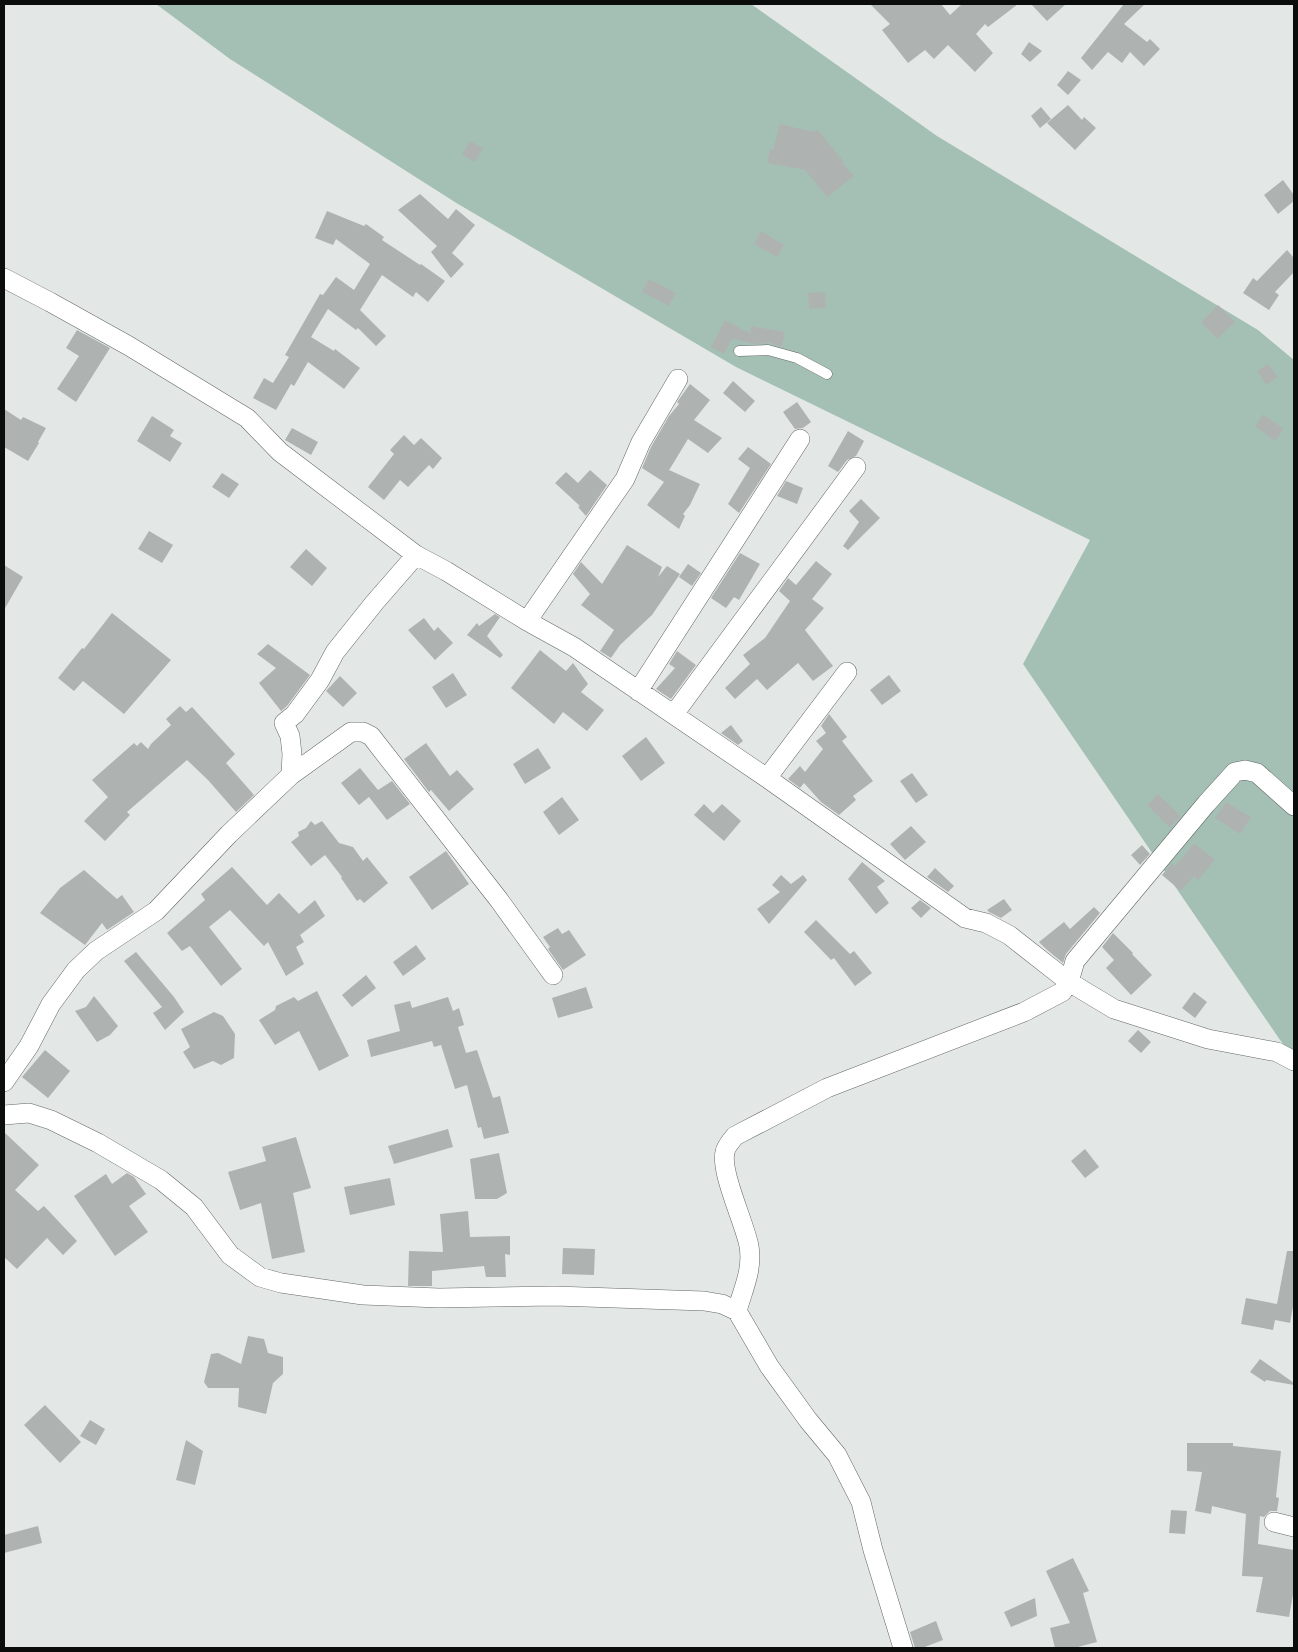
<svg xmlns="http://www.w3.org/2000/svg" width="1298" height="1652" font-family="'Golos Text',sans-serif">
	<style>
		.green { fill: #a4c0b5 }
		.building { fill: #aeb3b1 }
		.lines { fill: none; stroke-linecap: round; stroke-linejoin: round }
		.lane-casing { stroke: #626765; stroke-width: 11 }
		.street-casing { stroke: #626765; stroke-width: 20 }
		.lane { stroke: #fff; stroke-width: 10 }
		.street { stroke: #fff; stroke-width: 19 }
	</style>
	<rect width="100%" height="100%" fill="#e3e8e6"/>
	<path class="green" d="M 156,4 L 751,4 L 937,136 L 1258,330 L 1294,360 L 1294,1057 L 1280,1040 L 1023,664 L 1090,540 L 736,367 L 458,204 L 230,59 Z"/>
	<path class="building" d="M 870,4 L 941,4 L 950,15 L 962,4 L 1018,4 L 988,27 L 985,24 L 976,34 L 993,53 L 975,72 L 948,45 L 934,59 L 925,50 L 908,63 L 882,30 L 890,24 Z
		M 1031,4 L 1066,4 L 1047,21 Z
		M 1124,4 L 1145,4 L 1124,24 L 1147,42 L 1150,39 L 1160,49 L 1144,66 L 1130,52 L 1122,63 L 1108,52 L 1092,70 L 1081,58 Z
		M 1029,42 L 1042,51 L 1030,62 L 1021,54 Z
		M 1068,71 L 1081,80 L 1068,95 L 1057,85 Z
		M 1068,105 L 1082,120 L 1084,117 L 1096,128 L 1075,150 L 1047,123 Z
		M 1041,107 L 1051,119 L 1040,128 L 1031,116 Z
		M 780,124 L 814,132 L 817,129 L 844,162 L 842,163 L 854,176 L 827,197 L 805,170 L 767,163 L 770,149 L 773,150 Z
		M 470,141 L 483,148 L 475,162 L 462,155 Z
		M 1283,180 L 1294,195 L 1294,201 L 1278,214 L 1264,195 Z
		M 420,194 L 448,219 L 456,209 L 475,225 L 452,253 L 464,264 L 451,278 L 431,252 L 437,246 L 398,210 Z
		M 327,211 L 364,226 L 366,224 L 384,237 L 382,240 L 420,265 L 421,264 L 445,281 L 428,302 L 416,292 L 413,297 L 382,275 L 360,310 L 386,336 L 376,346 L 358,328 L 356,330 L 328,309 L 311,337 L 334,351 L 335,349 L 360,368 L 344,389 L 308,362 L 294,386 L 291,384 L 276,410 L 253,398 L 264,378 L 273,383 L 289,357 L 285,355 L 320,294 L 323,295 L 336,277 L 354,290 L 370,264 L 336,239 L 333,245 L 315,238 Z
		M 761,231 L 784,245 L 777,257 L 754,244 Z
		M 1287,250 L 1294,258 L 1294,272 L 1275,292 L 1279,295 L 1269,310 L 1243,293 L 1253,278 L 1257,281 Z
		M 649,279 L 676,293 L 669,306 L 642,292 Z
		M 825,292 L 826,308 L 809,309 L 808,293 Z
		M 1218,305 L 1235,322 L 1217,339 L 1201,322 Z
		M 725,320 L 750,333 L 751,326 L 785,332 L 782,347 L 770,343 L 756,344 L 732,339 L 724,354 L 711,347 Z
		M 77,330 L 110,348 L 76,402 L 57,389 L 79,356 L 66,348 Z
		M 1268,364 L 1278,377 L 1266,385 L 1257,371 Z
		M 733,381 L 755,401 L 745,412 L 723,393 Z
		M 690,384 L 710,400 L 694,420 L 722,438 L 708,453 L 688,439 L 671,467 L 669,470 L 700,484 L 690,505 L 683,514 L 685,516 L 679,529 L 647,505 L 664,482 L 642,468 L 651,447 L 669,416 L 679,404 L 677,402 Z
		M 797,402 L 811,422 L 803,428 L 795,429 L 783,412 Z
		M 4,409 L 21,420 L 23,417 L 46,428 L 38,442 L 39,443 L 28,461 L 4,447 Z
		M 1263,414 L 1284,429 L 1275,441 L 1255,426 Z
		M 152,416 L 174,430 L 170,436 L 182,443 L 170,462 L 137,441 Z
		M 292,428 L 318,442 L 311,455 L 285,440 Z
		M 848,431 L 864,441 L 856,456 L 847,460 L 838,472 L 828,466 Z
		M 404,435 L 414,445 L 421,438 L 442,458 L 433,469 L 429,465 L 408,487 L 400,480 L 384,500 L 368,487 L 394,454 L 390,450 Z
		M 748,447 L 771,464 L 739,513 L 728,504 L 750,468 L 738,459 Z
		M 590,470 L 607,485 L 586,516 L 578,507 L 580,506 L 555,483 L 566,472 L 578,483 Z
		M 222,473 L 239,484 L 229,498 L 212,487 Z
		M 786,481 L 803,488 L 797,504 L 777,496 Z
		M 861,499 L 880,518 L 848,550 L 843,546 L 859,522 L 849,511 Z
		M 149,531 L 173,545 L 162,563 L 138,549 Z
		M 627,545 L 662,567 L 658,577 L 667,566 L 680,574 L 652,615 L 620,645 L 611,658 L 600,651 L 614,630 L 581,605 L 590,594 L 573,574 L 581,562 L 602,584 Z
		M 306,549 L 327,568 L 312,586 L 290,567 Z
		M 740,553 L 760,564 L 739,600 L 734,597 L 726,608 L 711,598 Z
		M 816,561 L 832,574 L 812,599 L 824,608 L 805,630 L 833,666 L 813,681 L 798,663 L 767,690 L 757,679 L 735,699 L 725,688 L 750,664 L 743,655 L 765,638 L 790,601 L 779,591 L 788,578 L 796,585 Z
		M 688,564 L 701,573 L 692,586 L 679,577 Z
		M 4,565 L 23,577 L 4,610 Z
		M 112,613 L 171,660 L 124,714 L 83,681 L 74,691 L 58,678 L 82,648 L 84,649 Z
		M 495,614 L 500,617 L 487,636 L 503,655 L 500,658 L 467,635 L 477,623 L 479,626 Z
		M 424,618 L 434,631 L 438,627 L 453,643 L 435,660 L 408,630 Z
		M 268,644 L 310,675 L 287,706 L 281,711 L 259,683 L 276,668 L 257,654 Z
		M 540,650 L 566,671 L 573,663 L 588,684 L 581,692 L 604,710 L 587,731 L 563,712 L 554,724 L 511,688 Z
		M 677,651 L 696,665 L 671,699 L 656,689 L 675,668 L 669,664 Z
		M 453,673 L 467,695 L 446,708 L 432,687 Z
		M 889,675 L 901,691 L 882,705 L 870,690 Z
		M 340,676 L 357,693 L 343,707 L 326,691 Z
		M 180,706 L 186,712 L 192,707 L 235,754 L 226,763 L 254,795 L 236,812 L 208,780 L 187,760 L 127,812 L 130,815 L 105,841 L 84,821 L 108,797 L 92,780 L 134,743 L 137,746 L 141,742 L 148,749 L 151,744 L 171,725 L 166,719 Z
		M 829,714 L 847,737 L 842,741 L 873,781 L 853,796 L 856,800 L 839,815 L 821,802 L 804,783 L 800,788 L 788,779 L 800,766 L 805,772 L 823,749 L 816,741 L 826,733 L 821,726 Z
		M 731,725 L 743,741 L 738,745 L 721,733 Z
		M 646,737 L 665,763 L 641,781 L 622,756 Z
		M 426,743 L 450,776 L 457,770 L 474,789 L 449,811 L 431,790 L 429,792 L 404,759 Z
		M 538,748 L 551,768 L 525,784 L 513,764 Z
		M 360,768 L 378,790 L 392,781 L 410,804 L 387,820 L 369,797 L 359,805 L 341,783 Z
		M 912,773 L 928,795 L 916,803 L 900,781 Z
		M 1158,794 L 1181,816 L 1170,828 L 1147,805 Z
		M 562,797 L 579,820 L 559,835 L 543,812 Z
		M 1226,802 L 1251,817 L 1240,834 L 1215,818 Z
		M 704,804 L 713,813 L 722,804 L 741,821 L 724,841 L 694,815 Z
		M 311,821 L 315,825 L 322,821 L 339,843 L 353,847 L 363,861 L 367,857 L 388,883 L 364,903 L 360,899 L 357,901 L 341,878 L 342,877 L 325,855 L 311,866 L 291,842 L 299,836 L 298,832 L 306,828 Z
		M 911,826 L 926,842 L 905,860 L 890,844 Z
		M 1194,843 L 1215,860 L 1198,880 L 1194,876 L 1181,891 L 1162,875 L 1172,863 L 1175,866 Z
		M 1142,845 L 1150,854 L 1140,865 L 1131,855 Z
		M 446,851 L 469,884 L 432,910 L 409,877 Z
		M 862,862 L 885,881 L 877,887 L 889,903 L 876,914 L 848,879 Z
		M 232,867 L 267,905 L 279,893 L 299,914 L 315,900 L 325,916 L 300,935 L 304,942 L 296,947 L 304,964 L 286,976 L 268,942 L 264,946 L 230,910 L 209,927 L 242,969 L 221,986 L 190,946 L 182,951 L 167,933 L 205,900 L 201,894 Z
		M 935,868 L 954,886 L 948,892 L 927,877 Z
		M 84,870 L 117,899 L 122,895 L 134,912 L 107,930 L 102,923 L 85,945 L 40,913 L 60,888 Z
		M 781,875 L 791,884 L 803,875 L 807,880 L 769,924 L 757,909 L 780,892 L 772,885 Z
		M 1004,899 L 1012,910 L 1001,918 L 989,912 L 987,910 Z
		M 920,900 L 931,908 L 921,918 L 911,908 Z
		M 1094,907 L 1100,913 L 1066,954 L 1063,963 L 1046,949 L 1039,942 L 1064,922 L 1070,929 Z
		M 816,920 L 850,954 L 854,951 L 872,973 L 855,986 L 834,958 L 831,960 L 804,932 Z
		M 558,928 L 562,934 L 569,930 L 586,955 L 563,970 L 548,949 L 550,947 L 543,937 Z
		M 1113,933 L 1133,953 L 1132,954 L 1152,975 L 1131,995 L 1106,968 L 1114,960 L 1102,947 Z
		M 416,945 L 426,959 L 403,976 L 393,962 Z
		M 136,952 L 174,997 L 184,1012 L 165,1030 L 153,1013 L 162,1007 L 124,961 Z
		M 366,975 L 376,988 L 352,1007 L 342,995 Z
		M 586,987 L 593,1008 L 558,1018 L 552,998 Z
		M 317,991 L 349,1056 L 319,1071 L 299,1031 L 275,1045 L 259,1020 L 275,1010 L 276,1006 L 294,997 L 298,1001 Z
		M 1194,992 L 1207,1002 L 1195,1018 L 1182,1008 Z
		M 94,996 L 118,1026 L 110,1035 L 97,1042 L 75,1011 L 86,1007 Z
		M 448,997 L 453,1011 L 459,1008 L 464,1025 L 458,1027 L 466,1053 L 477,1050 L 493,1098 L 500,1096 L 509,1133 L 484,1139 L 481,1127 L 478,1128 L 467,1085 L 455,1089 L 441,1045 L 434,1047 L 432,1041 L 371,1057 L 367,1040 L 400,1031 L 394,1005 L 410,1001 L 412,1008 Z
		M 214,1012 L 223,1016 L 235,1034 L 234,1058 L 221,1065 L 213,1061 L 194,1069 L 183,1052 L 190,1047 L 181,1029 Z
		M 1138,1030 L 1151,1042 L 1141,1053 L 1128,1041 Z
		M 45,1050 L 70,1071 L 48,1098 L 22,1077 Z
		M 448,1129 L 453,1147 L 394,1164 L 388,1146 Z
		M 4,1132 L 39,1165 L 15,1190 L 38,1211 L 44,1206 L 77,1241 L 63,1255 L 47,1238 L 17,1269 L 4,1257 Z
		M 296,1137 L 311,1188 L 293,1193 L 305,1252 L 272,1259 L 261,1203 L 240,1210 L 228,1172 L 266,1161 L 262,1147 Z
		M 1085,1149 L 1099,1167 L 1085,1178 L 1071,1161 Z
		M 499,1153 L 507,1193 L 497,1199 L 475,1199 L 470,1159 Z
		M 127,1173 L 134,1177 L 146,1194 L 129,1206 L 148,1232 L 115,1256 L 74,1196 L 106,1174 L 112,1184 Z
		M 390,1178 L 395,1205 L 350,1215 L 344,1187 Z
		M 468,1211 L 470,1237 L 510,1236 L 510,1255 L 505,1254 L 506,1277 L 486,1277 L 484,1266 L 432,1271 L 432,1286 L 408,1286 L 409,1251 L 443,1252 L 440,1214 Z
		M 563,1248 L 595,1249 L 594,1275 L 562,1274 Z
		M 1287,1251 L 1294,1251 L 1294,1301 L 1290,1323 L 1275,1320 L 1273,1330 L 1241,1324 L 1246,1298 L 1277,1304 Z
		M 248,1336 L 264,1339 L 268,1353 L 283,1357 L 283,1374 L 273,1383 L 266,1414 L 238,1407 L 239,1388 L 208,1388 L 204,1382 L 211,1354 L 218,1353 L 241,1364 Z
		M 1260,1359 L 1294,1383 L 1294,1385 L 1266,1380 L 1265,1382 L 1250,1372 Z
		M 45,1405 L 81,1442 L 60,1463 L 24,1425 Z
		M 90,1420 L 105,1429 L 96,1445 L 80,1436 Z
		M 186,1440 L 203,1451 L 195,1485 L 176,1480 Z
		M 1187,1443 L 1233,1443 L 1233,1446 L 1281,1451 L 1276,1497 L 1279,1498 L 1277,1511 L 1270,1511 L 1264,1517 L 1260,1516 L 1258,1544 L 1294,1550 L 1294,1589 L 1289,1617 L 1256,1612 L 1263,1577 L 1242,1576 L 1246,1514 L 1212,1506 L 1211,1514 L 1195,1511 L 1202,1472 L 1187,1471 Z
		M 1171,1510 L 1187,1511 L 1185,1534 L 1169,1533 Z
		M 38,1526 L 42,1543 L 4,1553 L 4,1535 Z
		M 1073,1558 L 1089,1591 L 1083,1593 L 1097,1642 L 1074,1648 L 1055,1648 L 1050,1628 L 1070,1623 L 1046,1571 Z
		M 1035,1598 L 1037,1616 L 1011,1627 L 1004,1612 Z
		M 936,1621 L 943,1640 L 922,1648 L 915,1648 L 910,1632 Z"/>
	<g class="lines">
		<defs>
			<path id="lane" d="M 739,351 L 768,350 L 797,358 L 827,374"/>
			<path id="street" d="M 4,278 L 50,302 L 129,346 L 247,418 L 280,452 L 416,555 L 446,571 L 527,621 L 574,647 L 767,778 L 965,918 L 986,923 L 1009,935 L 1069,982 L 1114,1009 L 1208,1039 L 1277,1052 L 1294,1061
				M 527,621 L 625,479 L 641,442 L 678,379
				M 638,691 L 800,439
				M 674,714 L 856,467
				M 291,775 L 351,732 L 363,732 L 371,736 L 499,900 L 553,975
				M 767,778 L 847,672
				M 4,1082 L 29,1046 L 51,1004 L 76,970 L 96,951 L 156,911 L 229,834 L 291,775 L 292,754 L 290,736 L 284,723 L 295,714 L 320,680 L 335,652 L 375,602 L 416,555
				M 4,1115 L 29,1113 L 51,1120 L 98,1143 L 161,1180 L 194,1207 L 230,1255 L 260,1277 L 281,1283 L 363,1295 L 439,1298 L 555,1296 L 704,1301 L 722,1304 L 737,1311 L 769,1366 L 808,1420 L 837,1455 L 861,1502 L 873,1550 L 903,1648
				M 737,1311 C 743,1289 753,1270 749,1246 C 745,1224 720,1172 725,1152 C 726,1146 731,1141 735,1136 L 827,1088 L 1024,1012 L 1062,992 L 1069,982 L 1075,961 L 1206,804 L 1235,772 L 1245,770 L 1257,773 L 1294,806
				M 1274,1522 L 1294,1527"/>
		</defs>
		<use href="#lane" class="lane-casing"/>
		<use href="#street" class="street-casing"/>
		<use href="#lane" class="lane"/>
		<use href="#street" class="street"/>
	</g>
	<rect width="1298" height="1652" fill="none" stroke="#0b0c0c" stroke-width="10"/>
</svg>
